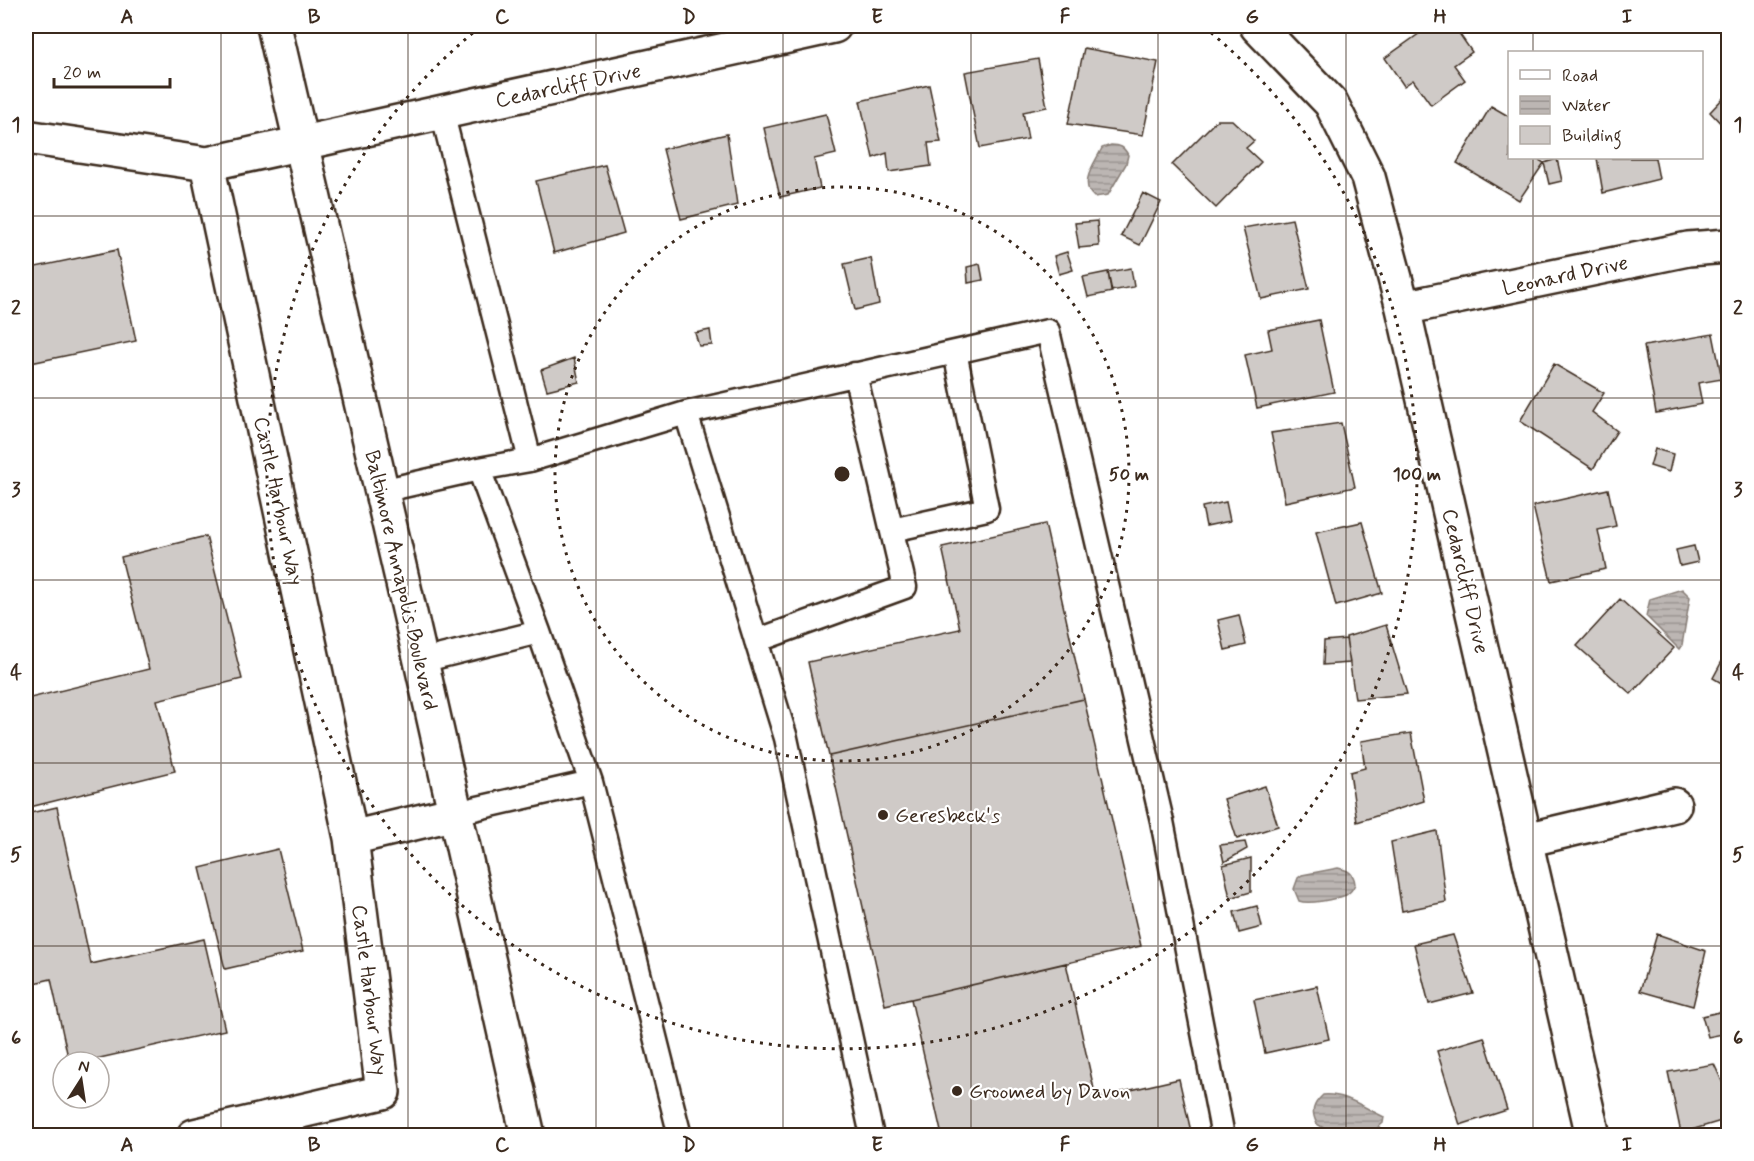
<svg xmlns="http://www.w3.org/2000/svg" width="1754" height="1161" font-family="Mynerve,sans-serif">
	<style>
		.water { fill: url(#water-rules); stroke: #887e77; stroke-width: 1.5 }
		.building { fill: #cfcac7; stroke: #3b2a1e; stroke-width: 1.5 }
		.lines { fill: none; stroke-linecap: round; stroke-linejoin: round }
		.service-casing { stroke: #3b2a1e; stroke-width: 27 }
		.minor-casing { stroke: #3b2a1e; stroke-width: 38 }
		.secondary-casing { stroke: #3b2a1e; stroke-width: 38 }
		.service { stroke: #fff; stroke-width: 22 }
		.minor { stroke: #fff; stroke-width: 33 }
		.secondary { stroke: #fff; stroke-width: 33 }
		.grid { fill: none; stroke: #3b2a1e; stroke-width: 1.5; stroke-opacity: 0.55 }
		.ring { fill: none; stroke: #3b2a1e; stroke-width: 3; stroke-dasharray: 3 6 }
		.poi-dot { fill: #3b2a1e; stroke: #fff; stroke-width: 2 }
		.labels { text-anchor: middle; stroke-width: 4.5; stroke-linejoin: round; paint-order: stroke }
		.street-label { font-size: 21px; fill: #3b2a1e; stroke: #fff }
		.poi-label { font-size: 21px; fill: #3b2a1e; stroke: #fff; text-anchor: start }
		.centre { fill: #3b2a1e; stroke: #fff; stroke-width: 3 }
		.ring-label { font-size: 18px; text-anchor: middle; font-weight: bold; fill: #3b2a1e; stroke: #fff; stroke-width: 4.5; stroke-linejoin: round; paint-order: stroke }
		.neatline { fill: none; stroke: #3b2a1e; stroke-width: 2 }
		.grid-label { font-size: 20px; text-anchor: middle; font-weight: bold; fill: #3b2a1e }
	</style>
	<defs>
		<pattern id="water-rules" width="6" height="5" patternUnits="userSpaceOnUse" patternTransform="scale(1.5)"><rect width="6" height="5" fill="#bcb6b3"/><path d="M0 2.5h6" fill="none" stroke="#9a9491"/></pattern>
	</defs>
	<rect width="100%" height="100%" fill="#fff"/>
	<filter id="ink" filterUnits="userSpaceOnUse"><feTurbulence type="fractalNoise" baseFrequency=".0167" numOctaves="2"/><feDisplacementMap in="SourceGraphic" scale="12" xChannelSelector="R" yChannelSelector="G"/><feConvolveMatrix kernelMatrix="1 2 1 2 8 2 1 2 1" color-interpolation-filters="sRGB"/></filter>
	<g filter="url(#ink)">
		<path class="water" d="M 1111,145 C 1120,145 1124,147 1128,155 L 1126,164 L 1108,195 L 1094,197 C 1078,183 1095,163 1102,148 Z
			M 1682,589 L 1690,597 L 1682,645 L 1679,649 L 1646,616 L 1650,599 Z
			M 1338,868 C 1348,870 1354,873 1355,884 C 1353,889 1351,892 1346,895 C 1336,899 1309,905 1299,901 L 1294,889 L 1298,878 L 1302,875 Z
			M 1323,1095 C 1346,1093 1364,1108 1384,1117 L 1383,1123 L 1369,1135 L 1351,1135 L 1341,1129 L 1325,1129 L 1317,1124 C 1311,1112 1312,1105 1323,1095 Z"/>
		<path class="building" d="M 1430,26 L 1454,26 L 1472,52 L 1454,65 L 1465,80 L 1431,105 L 1413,80 L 1404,86 L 1385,58 Z
			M 1084,48 L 1158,62 L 1143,135 L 1068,124 Z
			M 1038,59 L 1047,107 L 1023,112 L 1028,139 L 980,148 L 965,72 Z
			M 929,85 L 941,142 L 928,143 L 931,166 L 889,172 L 887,153 L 873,158 L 860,101 Z
			M 1728,93 L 1728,131 L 1710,112 Z
			M 1491,106 L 1510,117 L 1510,158 L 1536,158 L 1544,163 L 1519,200 L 1457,163 Z
			M 826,114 L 836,154 L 814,159 L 820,188 L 780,197 L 764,128 Z
			M 1217,120 L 1232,120 L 1254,141 L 1246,148 L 1261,162 L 1216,208 L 1172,165 Z
			M 727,134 L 737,205 L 681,219 L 663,149 Z
			M 1597,158 L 1655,158 L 1659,179 L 1603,193 Z
			M 1557,159 L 1562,181 L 1549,184 L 1544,163 Z
			M 605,165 L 624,233 L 554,253 L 536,181 Z
			M 1143,193 L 1161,202 L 1140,245 L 1121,236 Z
			M 1292,219 L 1309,289 L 1261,299 L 1243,228 Z
			M 1097,221 L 1099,246 L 1079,248 L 1075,223 Z
			M 117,250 L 136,341 L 26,364 L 26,269 Z
			M 1067,252 L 1073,270 L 1059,274 L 1054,256 Z
			M 871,258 L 879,304 L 855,310 L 844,264 Z
			M 980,264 L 983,280 L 968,283 L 967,267 Z
			M 1131,268 L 1134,287 L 1111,291 L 1108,272 Z
			M 1108,272 L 1112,292 L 1088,297 L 1083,277 Z
			M 1319,320 L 1334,392 L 1257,408 L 1245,355 L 1272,349 L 1268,330 Z
			M 710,330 L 712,345 L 699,346 L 695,333 Z
			M 1713,334 L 1722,379 L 1698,383 L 1702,404 L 1656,413 L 1644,346 Z
			M 574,358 L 579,382 L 547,390 L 541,370 Z
			M 1554,364 L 1604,393 L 1592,412 L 1617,431 L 1593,469 L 1520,421 Z
			M 1341,423 L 1355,487 L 1285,502 L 1271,433 Z
			M 1655,449 L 1673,454 L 1669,472 L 1650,466 Z
			M 1608,489 L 1616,526 L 1598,530 L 1606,569 L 1551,581 L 1533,506 Z
			M 1226,502 L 1230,521 L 1206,526 L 1202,507 Z
			M 1362,522 L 1382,593 L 1336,606 L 1316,532 Z
			M 1045,524 L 1084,699 L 829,756 L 808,662 L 960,629 L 942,547 Z
			M 206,536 L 242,679 L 157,700 L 175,771 L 26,808 L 26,699 L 149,669 L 121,557 Z
			M 1694,546 L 1698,562 L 1680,566 L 1676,550 Z
			M 1620,599 L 1674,648 L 1631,694 L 1577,646 Z
			M 1239,615 L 1246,645 L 1225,650 L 1218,620 Z
			M 1386,625 L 1407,694 L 1355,699 L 1346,637 Z
			M 1346,639 L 1350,663 L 1323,665 L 1324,641 Z
			M 1728,650 L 1728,687 L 1713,678 Z
			M 1084,699 L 1141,946 L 885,1005 L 829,756 Z
			M 1411,733 L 1424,801 L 1357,822 L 1350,772 L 1365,768 L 1361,741 Z
			M 1265,786 L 1278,826 L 1237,839 L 1224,799 Z
			M 57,807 L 91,964 L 204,939 L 225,1030 L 82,1062 L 69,1062 L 51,979 L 26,985 L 26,814 Z
			M 1437,831 L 1446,902 L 1402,911 L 1391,842 Z
			M 1245,842 L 1247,849 L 1224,862 L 1220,845 Z
			M 278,849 L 303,951 L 225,969 L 200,868 Z
			M 1251,858 L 1251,892 L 1230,898 L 1223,865 Z
			M 1257,906 L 1262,927 L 1239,933 L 1234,912 Z
			M 1657,934 L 1706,951 L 1693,1006 L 1640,991 Z
			M 1453,935 L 1473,993 L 1429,1004 L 1414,944 Z
			M 1066,963 L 1096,1098 L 1179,1079 L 1192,1136 L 942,1136 L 911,999 Z
			M 1317,986 L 1329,1039 L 1265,1053 L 1254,1000 Z
			M 1728,1010 L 1728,1033 L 1708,1037 L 1702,1016 Z
			M 1484,1037 L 1507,1110 L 1460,1125 L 1437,1051 Z
			M 1714,1064 L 1726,1090 L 1728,1090 L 1728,1119 L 1681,1133 L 1668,1072 Z"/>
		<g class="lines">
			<defs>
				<path id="service" d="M 442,112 L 530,460 L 686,413 L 1048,331 L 1162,821 L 1223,1136
					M 686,413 L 786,738 L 872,1136
					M 479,469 L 539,632 L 591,782 L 680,1136
					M 381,491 L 479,469 L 530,460
					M 892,530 L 987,509 L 955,352
					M 756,641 L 905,587 L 855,374
					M 421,661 L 539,632
					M 456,813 L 591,782"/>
				<path id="minor" d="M 1257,26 L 1331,103 L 1368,177 L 1403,308 L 1593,1136
					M 26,137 L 207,164 L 834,26
					M 1403,308 L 1688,249 L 1728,246
					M 351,838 L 456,813
					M 1526,840 L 1674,805
					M 194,1136 L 383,1092 L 351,838 L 207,164"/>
				<path id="secondary" d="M 274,26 L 421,661 L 528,1136"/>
			</defs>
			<use href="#service" class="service-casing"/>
			<use href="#minor" class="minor-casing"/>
			<use href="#secondary" class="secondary-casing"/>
			<use href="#service" class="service"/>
			<use href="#minor" class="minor"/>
			<use href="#secondary" class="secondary"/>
		</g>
	</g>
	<path class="grid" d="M 221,26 L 221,1136M 408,26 L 408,1136M 596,26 L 596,1136M 783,26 L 783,1136M 971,26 L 971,1136M 1158,26 L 1158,1136M 1346,26 L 1346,1136M 1533,26 L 1533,52M 1533,158 L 1533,1136M 26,216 L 1728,216M 26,398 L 1728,398M 26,580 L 1728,580M 26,763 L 1728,763M 26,946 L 1728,946"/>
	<g class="ring">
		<circle cx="842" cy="474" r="287"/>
		<path d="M1204 27A575 575 0 1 1 480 27"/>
	</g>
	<g class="poi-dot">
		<circle cx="883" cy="815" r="6"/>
		<circle cx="957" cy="1091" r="6"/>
	</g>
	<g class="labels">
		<g class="street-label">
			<text transform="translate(568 85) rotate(-12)" y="7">Cedarcliff Drive</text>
			<text transform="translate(1565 275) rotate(-12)" y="7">Leonard Drive</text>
			<text transform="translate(279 501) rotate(78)" y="7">Castle Harbour Way</text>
			<text transform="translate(402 580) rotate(77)" y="7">Baltimore Annapolis Boulevard</text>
			<text transform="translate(1466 581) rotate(77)" y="7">Cedarcliff Drive</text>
			<text transform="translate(370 990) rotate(83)" y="7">Castle Harbour Way</text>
		</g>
		<g class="poi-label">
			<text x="895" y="822">Geresbeck's</text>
			<text x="969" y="1098">Groomed by Davon</text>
		</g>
	</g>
	<circle cx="842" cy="474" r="9" class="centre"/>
	<g class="ring-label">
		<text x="1129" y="480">50 m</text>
		<text x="1417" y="480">100 m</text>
	</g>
	<rect width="1754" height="1161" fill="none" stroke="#fff" stroke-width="66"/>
	<rect x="1508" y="51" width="195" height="108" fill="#ffffff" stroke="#b1aaa5" stroke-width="1.5"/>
	<rect x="1520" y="70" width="30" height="9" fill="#ffffff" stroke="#b1aaa5" stroke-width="1.5"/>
	<text x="1562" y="81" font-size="18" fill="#3b2a1e">Road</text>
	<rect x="1520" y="96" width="30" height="18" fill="url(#water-rules)" stroke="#b1aaa5" stroke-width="1.5"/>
	<text x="1562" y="111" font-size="18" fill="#3b2a1e">Water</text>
	<rect x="1520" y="126" width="30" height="18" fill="#cfcac7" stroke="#b1aaa5" stroke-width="1.5"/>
	<text x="1562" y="141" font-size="18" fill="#3b2a1e">Building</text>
	<g transform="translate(81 1080) rotate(12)"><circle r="28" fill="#ffffff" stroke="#b1aaa5" stroke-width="1.5"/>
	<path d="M0-4.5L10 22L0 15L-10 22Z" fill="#3b2a1e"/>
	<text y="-9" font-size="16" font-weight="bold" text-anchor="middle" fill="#3b2a1e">N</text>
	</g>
	<path d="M54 78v9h116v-9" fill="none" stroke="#3b2a1e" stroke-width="3"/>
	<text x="63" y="78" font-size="18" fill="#3b2a1e" stroke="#ffffff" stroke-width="4.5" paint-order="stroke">20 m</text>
	<rect x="33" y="33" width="1688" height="1095" class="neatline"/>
	<g class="grid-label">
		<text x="127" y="23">A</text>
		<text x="314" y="23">B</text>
		<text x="502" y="23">C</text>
		<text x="689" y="23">D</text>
		<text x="877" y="23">E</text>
		<text x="1065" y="23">F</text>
		<text x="1252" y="23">G</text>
		<text x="1440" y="23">H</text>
		<text x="1627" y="23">I</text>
		<text x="16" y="131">1</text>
		<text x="1738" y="131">1</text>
		<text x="16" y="314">2</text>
		<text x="1738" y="314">2</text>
		<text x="16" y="496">3</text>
		<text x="1738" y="496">3</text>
		<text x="16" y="679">4</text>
		<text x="1738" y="679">4</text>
		<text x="16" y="861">5</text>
		<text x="1738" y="861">5</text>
		<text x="16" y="1044">6</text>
		<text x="1738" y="1044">6</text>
		<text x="127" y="1151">A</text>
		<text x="314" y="1151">B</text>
		<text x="502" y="1151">C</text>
		<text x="689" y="1151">D</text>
		<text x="877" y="1151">E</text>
		<text x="1065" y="1151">F</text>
		<text x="1252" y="1151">G</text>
		<text x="1440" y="1151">H</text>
		<text x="1627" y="1151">I</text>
	</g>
</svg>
